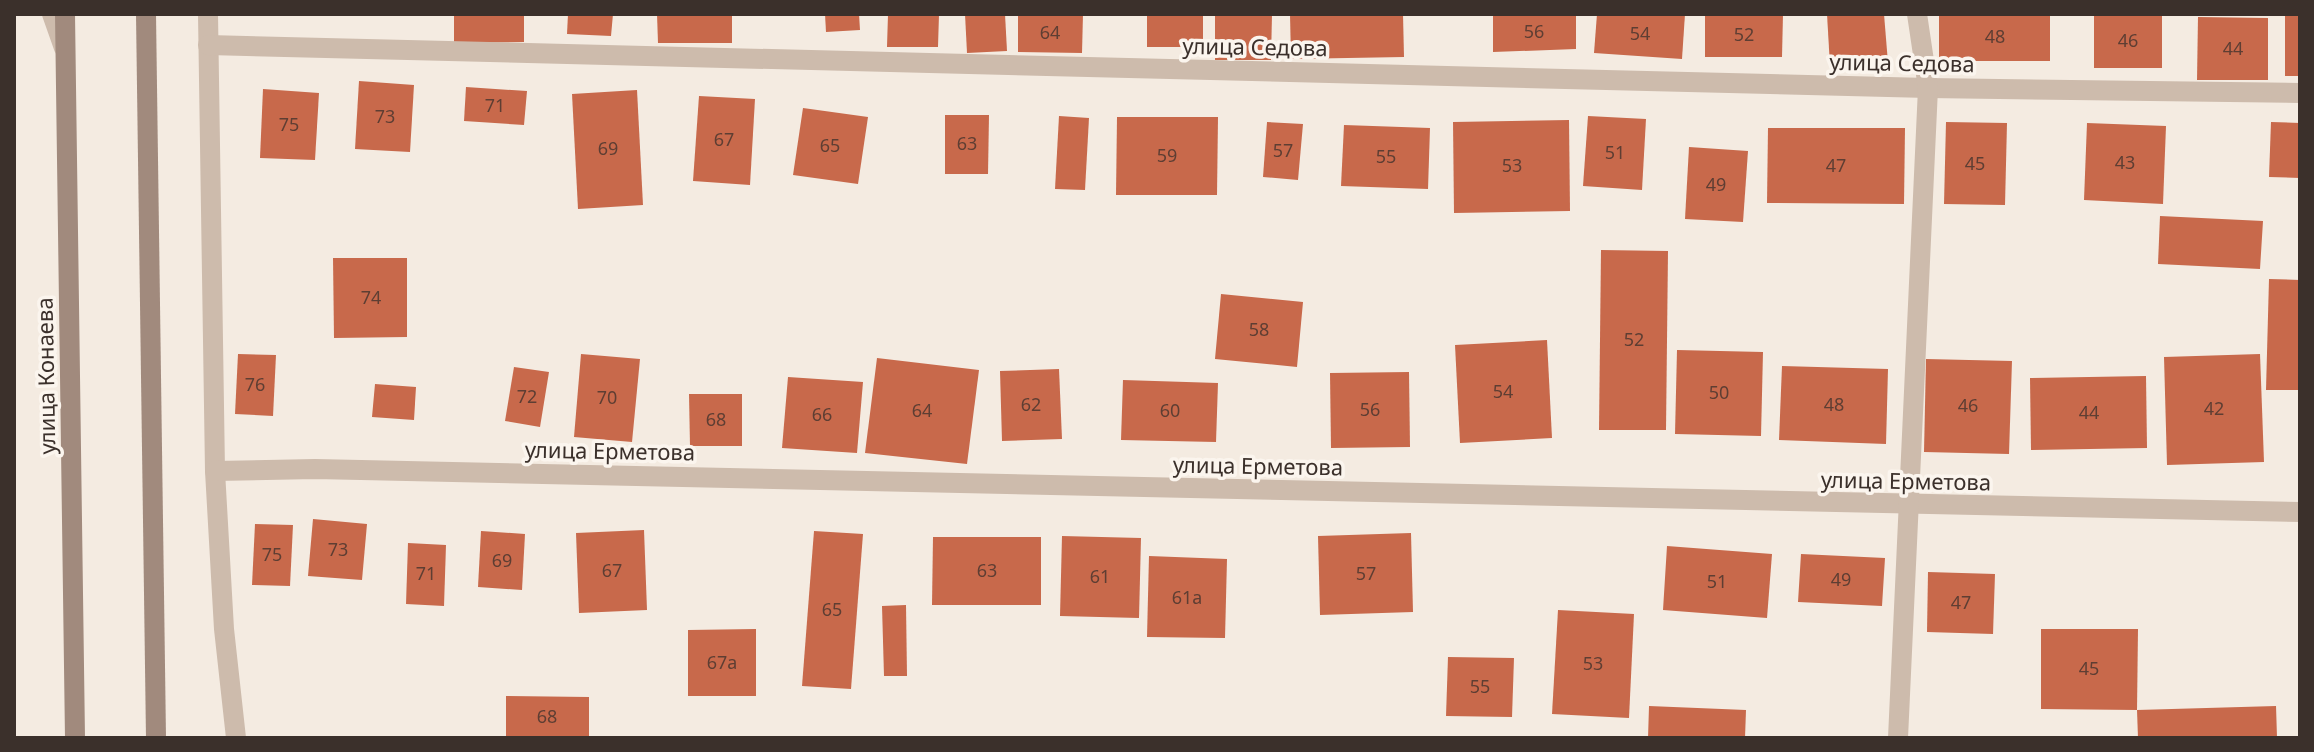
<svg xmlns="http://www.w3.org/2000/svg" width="2314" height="752" font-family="'Noto Sans',sans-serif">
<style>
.building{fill:#c8694b}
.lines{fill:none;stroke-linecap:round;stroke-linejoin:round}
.minor{stroke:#cdbbac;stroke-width:20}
.tertiary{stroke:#cdbbac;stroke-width:20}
.secondary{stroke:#a18a7d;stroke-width:20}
.labels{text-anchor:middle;stroke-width:7;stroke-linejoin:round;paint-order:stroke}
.number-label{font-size:18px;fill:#5e3e33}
.street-label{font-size:22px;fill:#3b302b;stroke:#fbf5ee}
</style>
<rect width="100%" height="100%" fill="#f4ebe1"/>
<g class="building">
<path d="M454 14H524V42L454 43Z"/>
<path d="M568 14H613L611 36 567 34Z"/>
<path d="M657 14H732V43H658Z"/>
<path d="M825 14H859L860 30 826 32Z"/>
<path d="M888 14H939L938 47H887Z"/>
<path d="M965 14H1005L1007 51 967 53Z"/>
<path d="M1018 14H1083L1082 53 1018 52Z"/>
<rect x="1147" y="14" width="56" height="33"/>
<path d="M1215 14H1272L1271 60H1215Z"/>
<path d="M1290 14H1403L1404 57 1291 59Z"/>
<path d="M1493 14H1576V49L1493 52Z"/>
<path d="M1597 14H1685L1682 59 1594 53Z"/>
<path d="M1705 14H1783L1782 57H1705Z"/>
<path d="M1827 14H1884L1888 63 1830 66Z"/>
<rect x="1939" y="14" width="111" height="47"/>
<rect x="2094" y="14" width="68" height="54"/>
<rect x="2285" y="14" width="15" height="62"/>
<path d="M2198 17 2268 18V80H2197Z"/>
<path d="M359 81 414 85 410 152 355 149Z"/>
<path d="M466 87 527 91 524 125 464 121Z"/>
<path d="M263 89 319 93 315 160 260 158Z"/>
<path d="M637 90 643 205 578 209 572 94Z"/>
<path d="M699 96 755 99 750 185 693 181Z"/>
<path d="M803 108 868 117 858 184 793 175Z"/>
<path d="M945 115H989L988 174H945Z"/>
<path d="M1059 116 1089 118 1085 190 1055 189Z"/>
<path d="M1588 116 1646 119 1642 190 1583 186Z"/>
<path d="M1117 117H1218L1217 195H1116Z"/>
<path d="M1569 120 1570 211 1454 213 1453 122Z"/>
<path d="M1267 122 1303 124 1298 180 1263 177Z"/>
<path d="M1946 122 2007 123 2005 205 1944 204Z"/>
<path d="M2271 122 2300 123V178L2269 177Z"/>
<path d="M2087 123 2166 126 2163 204 2084 200Z"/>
<path d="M1344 125 1430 128 1428 189 1341 186Z"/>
<path d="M1768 128H1905L1904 204 1767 203Z"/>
<path d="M1689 147 1748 151 1743 222 1685 219Z"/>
<path d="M2160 216 2263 221 2260 269 2158 264Z"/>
<path d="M1601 250 1668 251 1666 430H1599Z"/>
<path d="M333 258H407V337L334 338Z"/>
<path d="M2269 279 2300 280V390H2266Z"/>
<path d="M1221 294 1303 302 1297 367 1215 359Z"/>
<path d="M1547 340 1552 438 1460 443 1455 345Z"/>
<path d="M1677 350 1763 352 1761 436 1675 434Z"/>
<path d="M238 354 276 355 273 416 235 414Z"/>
<path d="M581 354 640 359 632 442 574 437Z"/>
<path d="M2260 354 2264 462 2167 465 2164 357Z"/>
<path d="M877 358 979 370 967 464 865 453Z"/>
<path d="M1926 359 2012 361 2009 454 1924 452Z"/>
<path d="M1782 366 1888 369 1886 444 1779 440Z"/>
<path d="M514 367 549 372 540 427 505 421Z"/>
<path d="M1059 369 1062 439 1002 441 1000 371Z"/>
<path d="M1409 372 1410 447 1331 448 1330 373Z"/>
<path d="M2146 376 2147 448 2031 450 2030 378Z"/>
<path d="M788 377 863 382 857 453 782 448Z"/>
<path d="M1123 380 1218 383 1216 442 1121 440Z"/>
<path d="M375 384 416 387 414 420 372 417Z"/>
<path d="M689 394H742V446H690Z"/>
<path d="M313 519 367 524 362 580 308 576Z"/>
<path d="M255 524 293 525 290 586 252 585Z"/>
<path d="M644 530 647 610 579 613 576 533Z"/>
<path d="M481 531 525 534 522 590 478 587Z"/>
<path d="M814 531 863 534 851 689 802 686Z"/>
<path d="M1411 533 1413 612 1320 615 1318 536Z"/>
<path d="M1062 536 1141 538 1139 618 1060 616Z"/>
<path d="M933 537H1041V605H932Z"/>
<path d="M408 543 446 545 444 606 406 604Z"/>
<path d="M1667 546 1772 554 1767 618 1663 610Z"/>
<path d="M1801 554 1885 558 1882 606 1798 602Z"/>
<path d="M1149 556 1227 559 1225 638 1147 637Z"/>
<path d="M1928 572 1995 574 1993 634 1927 632Z"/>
<path d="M906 605 907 676H884L882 606Z"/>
<path d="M1558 610 1634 614 1629 718 1552 714Z"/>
<path d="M756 629V696H688V630Z"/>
<path d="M2041 629H2138L2137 710 2041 709Z"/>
<path d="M1448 657 1514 658 1512 717 1446 716Z"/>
<path d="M506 696 589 697V738H506Z"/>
<path d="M1649 706 1746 710 1745 738H1648Z"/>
<path d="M2276 706 2277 738H2138L2137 710Z"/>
</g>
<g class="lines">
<g class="minor">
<path d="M208 14 215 471 224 629 236 738"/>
<path d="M208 45 1928 88 2300 93"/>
<path d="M215 471 315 469 2300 512"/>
<path d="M1898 738 1928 88 1917 14"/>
</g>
<path class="tertiary" d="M52 14 64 48"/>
<g class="secondary">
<path d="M65 14 75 738"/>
<path d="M146 14 156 738"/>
</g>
</g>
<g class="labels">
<g class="number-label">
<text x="1534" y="38">56</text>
<text x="1050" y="39">64</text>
<text x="1640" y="40">54</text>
<text x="1744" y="41">52</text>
<text x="1995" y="43">48</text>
<text x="2128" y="47">46</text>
<text x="2233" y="55">44</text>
<text x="495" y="112">71</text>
<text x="385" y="123">73</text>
<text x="289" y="131">75</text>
<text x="724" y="146">67</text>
<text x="967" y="150">63</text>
<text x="830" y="152">65</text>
<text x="608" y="155">69</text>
<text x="1283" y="157">57</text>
<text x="1615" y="159">51</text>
<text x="1167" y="162">59</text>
<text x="1386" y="163">55</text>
<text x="2125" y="169">43</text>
<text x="1975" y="170">45</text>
<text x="1512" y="172">53</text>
<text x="1836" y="172">47</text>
<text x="1716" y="191">49</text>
<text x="371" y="304">74</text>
<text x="1259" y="336">58</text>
<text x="1634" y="346">52</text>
<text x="255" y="391">76</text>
<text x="1503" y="398">54</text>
<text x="1719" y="399">50</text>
<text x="527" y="403">72</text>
<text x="607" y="404">70</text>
<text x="1031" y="411">62</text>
<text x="1834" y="411">48</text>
<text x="1968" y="412">46</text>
<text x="2214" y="415">42</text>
<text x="1370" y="416">56</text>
<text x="922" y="417">64</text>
<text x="1170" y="417">60</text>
<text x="2089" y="419">44</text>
<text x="822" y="421">66</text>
<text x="716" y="426">68</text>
<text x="338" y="556">73</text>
<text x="272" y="561">75</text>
<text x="502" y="567">69</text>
<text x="612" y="577">67</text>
<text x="987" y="577">63</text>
<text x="426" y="580">71</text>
<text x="1366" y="580">57</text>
<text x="1100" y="583">61</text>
<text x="1841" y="586">49</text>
<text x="1717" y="588">51</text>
<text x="1187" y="604">61а</text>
<text x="1961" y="609">47</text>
<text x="832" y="616">65</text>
<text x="722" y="669">67а</text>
<text x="1593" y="670">53</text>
<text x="2089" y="675">45</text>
<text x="1480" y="693">55</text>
<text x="547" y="723">68</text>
</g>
<g class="street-label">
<text transform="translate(1255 47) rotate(1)" y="8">улица Седова</text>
<text transform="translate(1902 63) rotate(1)" y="8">улица Седова</text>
<text transform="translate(46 376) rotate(-91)" y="8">улица Конаева</text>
<text transform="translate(610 451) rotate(1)" y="8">улица Ерметова</text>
<text transform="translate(1258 466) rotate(1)" y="8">улица Ерметова</text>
<text transform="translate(1906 481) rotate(1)" y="8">улица Ерметова</text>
</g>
</g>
<rect width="2314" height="752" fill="none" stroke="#3b302b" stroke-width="32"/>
</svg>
